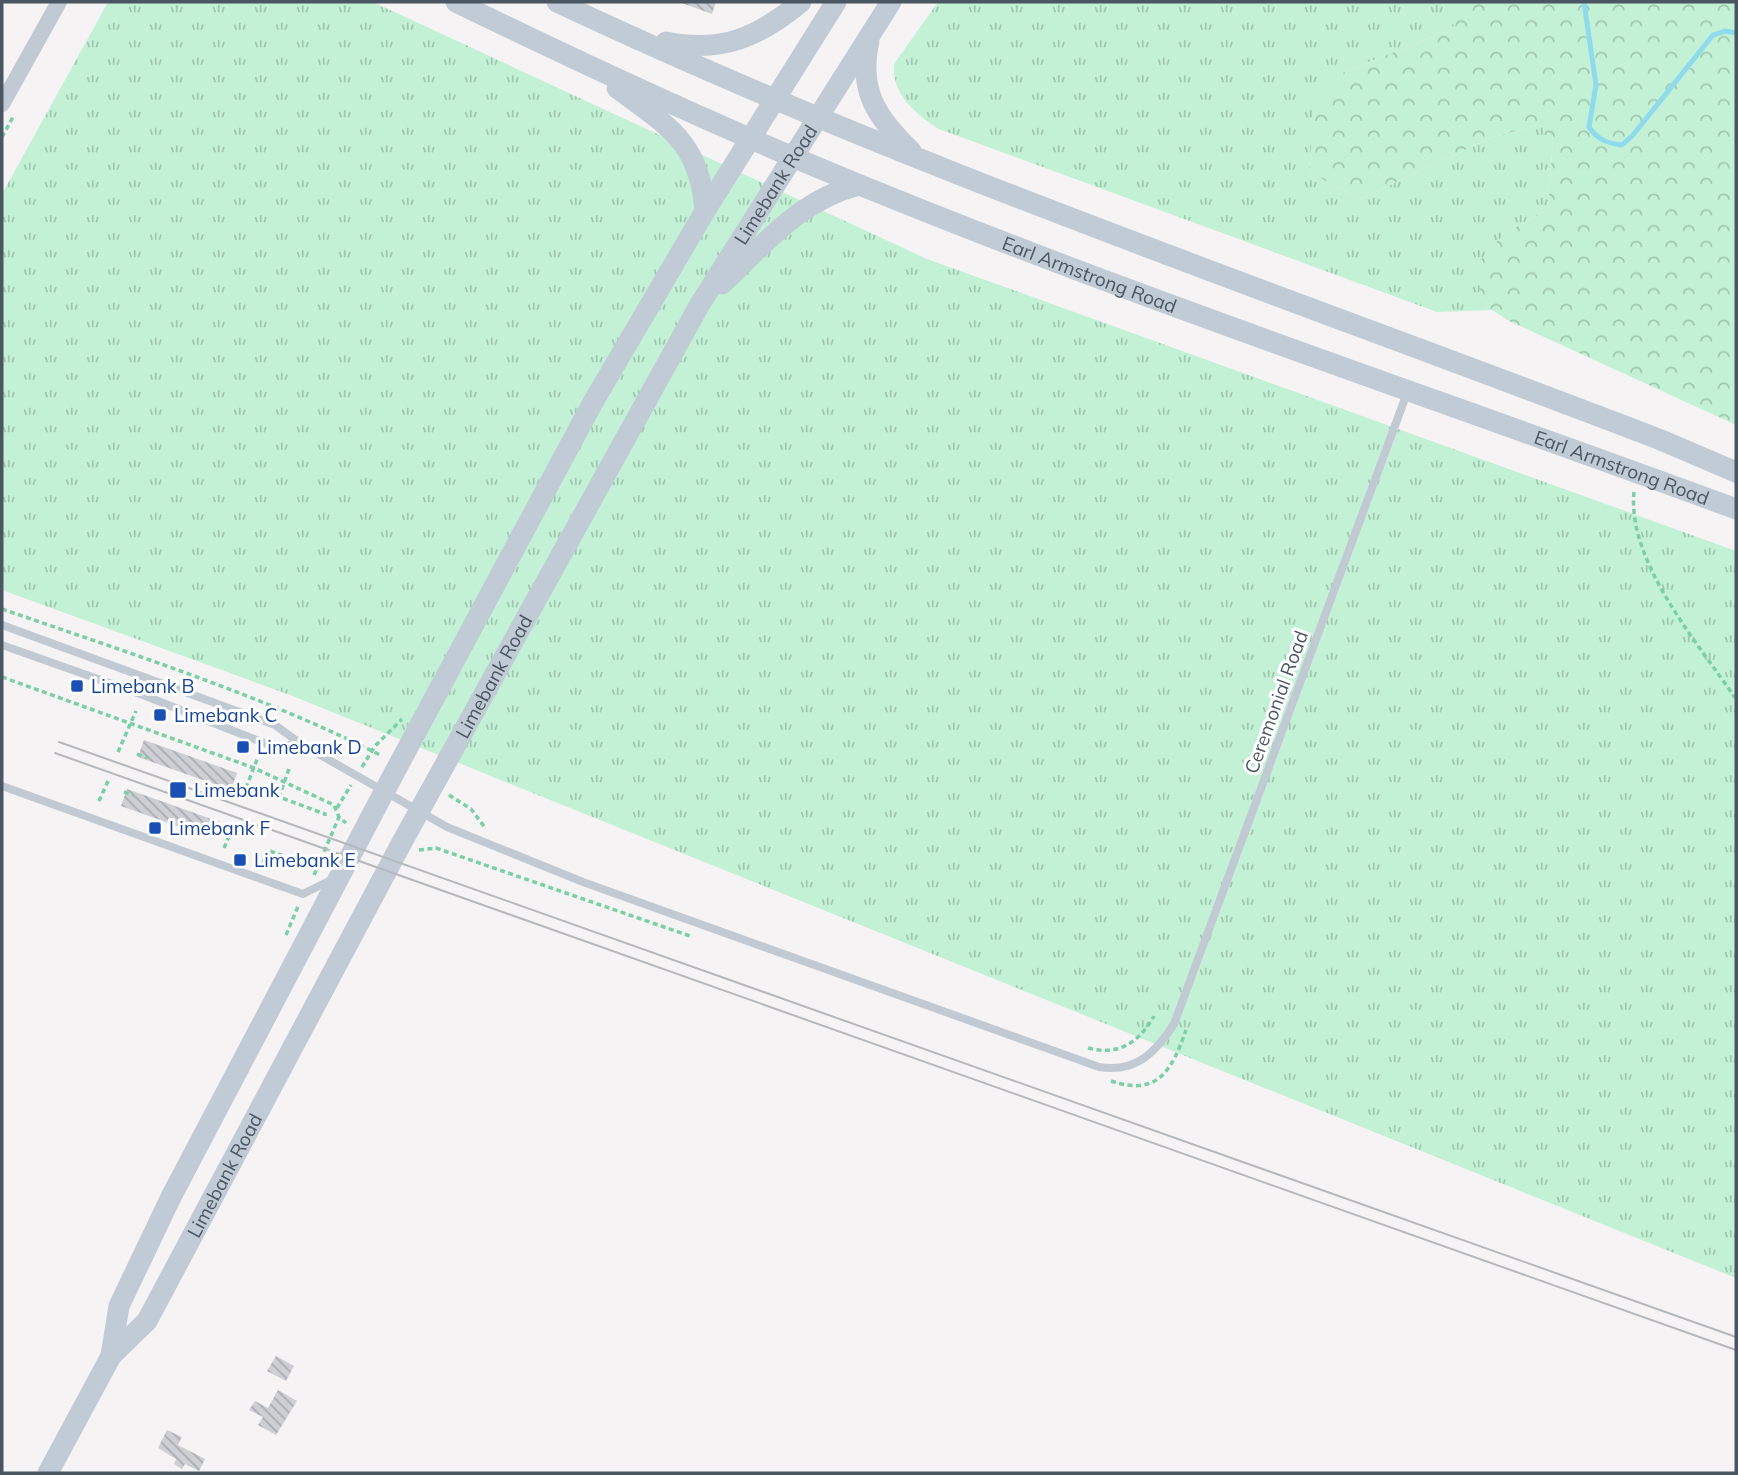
<svg xmlns="http://www.w3.org/2000/svg" width="1738" height="1475" font-family="Mulish,sans-serif">
<style>
.grass{fill:url(#grass-tufts)}
.forest{fill:url(#forest-crowns)}
.lines{fill:none;stroke-linecap:round;stroke-linejoin:round}
.stream{stroke:#90daee;stroke-width:5}
.building{fill:url(#building-back-hatch)}
.path{stroke:#7ad0a6;stroke-width:3.5;stroke-dasharray:5 3.5;stroke-linecap:butt}
.lane{stroke:#c1cad2;stroke-width:8}
.street{stroke:#c1cad2;stroke-width:16}
.secondary{stroke:#c1cbd6;stroke-width:21}
.tram{stroke:#b5b8bd;stroke-width:2}
.transit-dot{fill:#1a4fb4;stroke:#fff;stroke-width:2.5}
.labels{text-anchor:middle;stroke-width:6;stroke-linejoin:round;paint-order:stroke}
.street-label{font-size:19px;fill:#4a5661;stroke:#fff}
.transit-label{font-size:19px;fill:#164399;stroke:#fff;text-anchor:start}
</style>
<defs>
<pattern id="grass-tufts" width="24" height="20" patternUnits="userSpaceOnUse" patternTransform="scale(1.75)"><rect width="24" height="20" fill="#c3f1d5"/><path d="M3 7l-1-3M5 7V3M7 7l1-3M15 17l-1-3M17 17v-4M19 17l1-3" fill="none" stroke="#a0c6b0"/></pattern>
<pattern id="forest-crowns" width="20" height="18" patternUnits="userSpaceOnUse" patternTransform="scale(1.75)"><rect width="20" height="18" fill="#c3f1d5"/><path d="M2 6a3 3 0 1 1 6 0M12 15a3 3 0 1 1 6 0" fill="none" stroke="#a0c6b0"/></pattern>
<pattern id="building-back-hatch" width="6" height="6" patternUnits="userSpaceOnUse" patternTransform="scale(1.75)"><rect width="6" height="6" fill="#cdcfd5"/><path d="M-1 5l2 2M0 0l6 6M5-1l2 2" fill="none" stroke="#a8abb0"/></pattern>
</defs>
<rect width="100%" height="100%" fill="#f5f3f3"/>
<g class="grass">
<path d="M108 2H373L927 259 1736 551V1278L290 695 2 590V194Z"/>
<path d="M938 2H1465V13L1450 30 1344 72 1315 103 1309 172 1360 199 1490 138 1540 124 1553 140 1548 208 1503 235 1479 294 1492 310 1437 312 939 129C916 114 891 94 894 64Z"/>
</g>
<path class="forest" d="M1465 2H1736V425L1509 321 1492 310 1479 294 1482 258 1503 235 1548 208 1553 140 1540 124 1490 138 1360 199 1309 172 1314 103 1344 72 1450 30 1464 13Z"/>
<g class="lines">
<path class="stream" d="M1584 2 1596 85 1589 127C1598 140 1607 143 1622 145L1633 135 1713 35 1725 31 1736 33"/>
</g>
<g class="building">
<path d="M679 2H716L712 14Z"/>
<path d="M144 740 237 773 231 790 138 757Z"/>
<path d="M127 789 220 822 213 839 121 806Z"/>
<path d="M276 1356 294 1366 286 1381 267 1371Z"/>
<path d="M278 1390 297 1401 276 1435 258 1425 263 1417 249 1410 255 1401 268 1408Z"/>
<path d="M167 1430 182 1437 178 1445 205 1459 199 1471 185 1464 182 1469 174 1464 176 1459 158 1448Z"/>
</g>
<g class="lines">
<g class="path">
<path d="M2 137 13 117"/>
<path d="M1634 492C1627 562 1698 643 1736 699"/>
<path d="M2 609C126 652 265 696 382 756"/>
<path d="M2 677 254 768 334 805 339 817 346 823"/>
<path d="M118 752 136 711"/>
<path d="M137 754 147 758"/>
<path d="M362 767 375 746 402 719"/>
<path d="M289 769 279 797 325 814V816"/>
<path d="M246 788 258 757"/>
<path d="M124 792 133 795"/>
<path d="M449 795 471 809 486 829"/>
<path d="M99 801 108 781"/>
<path d="M337 808 351 785"/>
<path d="M224 848 230 834"/>
<path d="M419 850 436 848 690 936"/>
<path d="M263 863 267 850 306 864 307 861"/>
<path d="M314 875 339 817"/>
<path d="M286 935 299 904"/>
<path d="M1088 1048C1120 1056 1139 1042 1154 1016"/>
<path d="M1111 1081C1158 1097 1172 1070 1186 1030"/>
</g>
<g class="lane">
<path d="M2 625 275 725 301 744 447 827 583 882 1099 1067C1136 1073 1155 1053 1174 1024L1407 393"/>
<path d="M2 645 143 695 264 743 281 746 301 744"/>
<path d="M2 786 303 894 329 881"/>
</g>
<path class="street" d="M2 104 59 2"/>
<g class="secondary">
<path id="s1" d="M456 2C589 67 723 129 860 185 1148 303 1444 401 1736 509"/>
<path d="M557 2C915 171 1292 298 1661 440L1736 472"/>
<path d="M869 41C858 90 876 117 911 151"/>
<path d="M666 42C722 53 757 38 801 2"/>
<path d="M617 88C668 126 700 142 705 211"/>
<path d="M722 284C764 244 801 199 859 185"/>
<path d="M111 1356 119 1306 171 1197 384 792 592 404 705 211 836 2"/>
<path id="s2" d="M48 1473 111 1356 147 1321 401 844 700 304 891 2"/>
</g>
<g class="tram">
<path d="M59 742 1736 1337"/>
<path d="M55 753 1736 1350"/>
</g>
</g>
<g class="transit-dot">
<rect x="70" y="679" width="14" height="14" rx="3.5"/>
<rect x="153" y="708" width="14" height="14" rx="3.5"/>
<rect x="236" y="740" width="14" height="14" rx="3.5"/>
<rect x="169" y="781" width="18" height="18" rx="3.5"/>
<rect x="148" y="821" width="14" height="14" rx="3.5"/>
<rect x="233" y="853" width="14" height="14" rx="3.5"/>
</g>
<g class="labels">
<g class="street-label">
<text dy="7" stroke="none"><textPath href="#s2" startOffset="1482">Limebank Road</textPath></text>
<text dy="7" stroke="none"><textPath href="#s1" startOffset="690">Earl Armstrong Road</textPath></text>
<text dy="7" stroke="none"><textPath href="#s1" startOffset="1256">Earl Armstrong Road</textPath></text>
<text dy="7" stroke="none"><textPath href="#s2" startOffset="915">Limebank Road</textPath></text>
<text transform="translate(1276 702) rotate(-70)" y="7">Ceremonial Road</text>
<text dy="7" stroke="none"><textPath href="#s2" startOffset="348">Limebank Road</textPath></text>
</g>
<g class="transit-label">
<text x="91" y="693">Limebank B</text>
<text x="174" y="722">Limebank C</text>
<text x="257" y="754">Limebank D</text>
<text x="194" y="797">Limebank</text>
<text x="169" y="835">Limebank F</text>
<text x="254" y="867">Limebank E</text>
</g>
</g>
<rect width="1738" height="1475" fill="none" stroke="#4a5661" stroke-width="7"/>
</svg>
